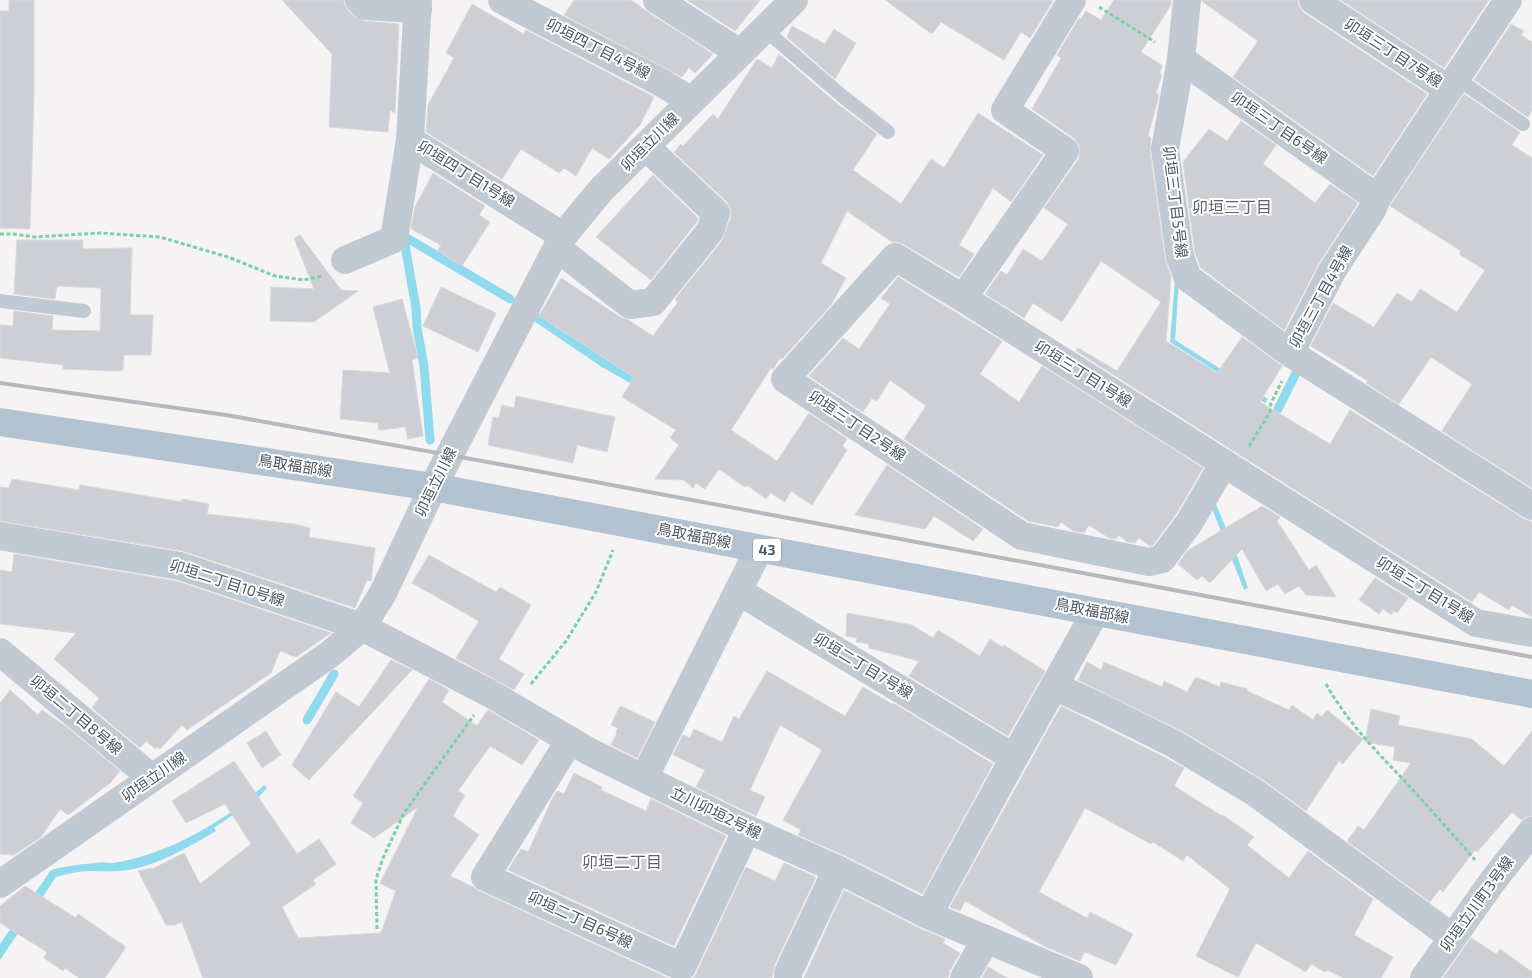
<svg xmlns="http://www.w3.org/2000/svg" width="1532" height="978" font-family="'Exo 2','Noto Sans JP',sans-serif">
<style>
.water{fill:#90daee}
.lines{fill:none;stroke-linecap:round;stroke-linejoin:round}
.stream{stroke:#90daee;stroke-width:9}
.building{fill:#cdcfd5;stroke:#d7d9de}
.path{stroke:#7ad0a6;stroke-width:3;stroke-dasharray:4 2.5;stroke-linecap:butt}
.service{stroke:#c1cad2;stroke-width:14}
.minor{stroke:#c1cad2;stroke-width:28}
.tertiary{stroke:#c1cad2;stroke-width:28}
.primary{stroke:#b3c2d1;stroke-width:28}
.rail{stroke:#b5b8bd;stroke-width:4}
.labels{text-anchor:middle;stroke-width:4;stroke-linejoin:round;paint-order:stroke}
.shield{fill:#fff;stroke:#808990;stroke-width:1}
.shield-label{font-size:14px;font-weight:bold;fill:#4a5661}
.street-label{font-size:15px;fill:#4a5661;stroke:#fff}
.neighbourhood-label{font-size:16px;fill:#5f6368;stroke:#fff}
</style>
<rect width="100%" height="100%" fill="#f5f3f3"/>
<g class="water">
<path d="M1175 280 1179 281 1175 340 1268 399 1265 403 1170 342Z"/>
<path d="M1215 502 1234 547 1248 588 1244 590 1211 506Z"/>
<path d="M264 785 267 788 258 798 214 828 216 831C189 847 160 864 129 870 116 872 103 871 90 871 79 871 67 874 56 877L0 960V944L51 870C66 866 80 864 96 863 101 862 107 863 112 863 162 857 228 820 264 785Z"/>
</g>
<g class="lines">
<g class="stream">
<path d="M407 238 510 299"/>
<path d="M405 240 406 251 416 308 417 328 424 366 430 440"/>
<path d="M536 317 604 363 643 385"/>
<path d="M1278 409 1298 369"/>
<path d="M307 720 334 674"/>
</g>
</g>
<g class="building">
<path d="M9 0H34V96L30 229 0 228V11H9Z"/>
<path d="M282 0H344V4L348 11 355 17 363 21 399 24 395 113 390 110 388 132 329 127 332 54Z"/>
<path d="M574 0H631L649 13 713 54 695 73 689 68 682 77 564 15Z"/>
<path d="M687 0H760L735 31Z"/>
<path d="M885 0H1051L1053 1 1030 38 1021 32 1004 60 941 22 932 34Z"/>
<path d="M1114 0H1171V5L1141 52 1163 66 1159 73 1162 75 1156 93 1159 95 1157 103 1148 136 1151 138 1150 151 1165 259 1171 277 1166 341 1217 373 1242 337 1282 366 1260 402 1330 444 1350 410 1524 519 1532 522V617L1512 605 1509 610 1479 592 1472 602 1076 351 1078 348 1117 371 1161 302 1101 261 1062 322 1033 303 1024 318 985 294 1001 271 1007 275 1023 249 1042 261 1068 224 1044 208 1078 160 1080 153 1079 145 1074 138 1032 109 1061 58 1057 55 1079 18 1081 19 1086 11 1101 20Z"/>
<path d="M1202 0H1298L1299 7 1304 13 1427 94 1373 176 1233 77 1258 41 1203 2Z"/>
<path d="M1341 0H1489L1444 68Z"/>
<path d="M472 4 524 34 526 30 654 97 640 125 609 159 592 148 576 176 564 168 559 173 521 149 502 179 426 132 428 105 454 58 446 53Z"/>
<path d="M1511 24 1524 31 1521 35 1532 42V110L1528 117 1474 80Z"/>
<path d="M792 26 825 44 834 29 856 43 835 79 787 37Z"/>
<path d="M779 54 835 102 877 134 853 170 901 204 931 159 944 168 978 113 1043 155 1011 202 993 188 959 245 974 254 959 277 903 244 897 242H892L847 211 821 263 846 278 831 305 782 359 780 358 773 369 771 368 731 430 777 461 809 413 847 439 842 446 847 450 812 505 791 491 785 502 771 493 766 499 747 485 745 487 719 469 705 489 696 483 693 488 684 480 655 479 679 445 670 438 676 430 622 397 634 377 539 316 561 278 620 317 628 320 653 336 678 302 675 299 722 241 731 217V209L727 202 674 152 681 144 683 146 713 114 718 119 757 59 772 68Z"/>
<path d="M1464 94 1520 132 1512 145 1532 158V488L1442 431 1472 384 1431 357 1399 404 1366 383 1368 381 1311 346 1333 303 1374 327 1397 293 1412 302 1420 289 1457 312 1485 270 1459 254 1461 251 1390 206Z"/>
<path d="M1241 121 1276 145 1263 164 1315 203 1330 184 1358 203 1319 263 1284 330 1201 268 1195 253 1183 162 1209 129 1227 141Z"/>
<path d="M433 173 485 206 479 215 490 222 462 266 438 251 441 245 411 229 415 207Z"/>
<path d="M653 175 698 218 696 223 651 280 596 237Z"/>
<path d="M300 235 341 290 358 291 314 322 270 321 271 287 314 289 294 238Z"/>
<path d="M17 240H83V249L132 248 130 315H153L151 355H124L123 370 116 371 63 369V365L0 358V325L13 326 14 311 53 316 52 330 100 331 101 288 57 286 55 299 14 294Z"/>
<path d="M898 277 1002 341 980 374 1019 402 1042 366 1203 468 1176 514 1153 545 1150 546 1139 538 1135 543 1127 542 1119 535 1116 539 1109 538 1089 525 1084 533 1073 531 1061 522 1058 527 1028 521 904 439 926 406 890 380 877 401 872 398 863 412 809 376 843 338 859 349 890 304 881 298Z"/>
<path d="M441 287 496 313 478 352 423 326Z"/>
<path d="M402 299 418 358 412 360 423 436 408 439 405 427 379 430 378 423 340 419 343 370 390 373 373 307Z"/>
<path d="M516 396 615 417 607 452 577 445 573 463 488 445 493 417 499 418 502 405 514 408Z"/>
<path d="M887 465 983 529 973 541 934 516 925 529 855 515Z"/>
<path d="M12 479 79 490 80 485 182 502V499L209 504 207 514 294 524 310 528 309 537 375 548 371 581 367 580 355 608 183 551 0 521V487L9 488Z"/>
<path d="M1262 506 1280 517 1277 521 1309 570 1316 565 1336 597 1306 595 1299 586 1285 594 1278 584 1266 591 1242 549 1210 583 1202 576 1197 580 1178 564 1187 551Z"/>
<path d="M14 554 176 581 331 633 296 657 280 651 271 673 187 730 182 725 160 749 157 747 155 749 146 741 140 748 92 708 99 698 54 659 76 633 0 624V570L12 572Z"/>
<path d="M429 555 496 592 500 587 531 605 499 659 524 674 514 690 456 658 479 621 412 583Z"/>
<path d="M1375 578 1408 598 1397 613 1394 611 1391 615 1383 609 1379 614 1359 600Z"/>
<path d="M847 613 912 625 933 638 938 630 980 656 990 639 1002 647 1004 645 1045 671 1008 736 909 676 919 661 869 648V644L856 642 857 638 846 636Z"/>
<path d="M391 660 412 670 309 780 292 765 336 692 359 707Z"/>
<path d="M1087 662 1101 670 1104 662 1162 687 1164 681 1187 692 1196 677 1220 687 1221 682 1247 689V691L1289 710 1292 705 1313 720 1317 713 1322 717 1327 710 1363 739 1343 764 1339 761 1306 811 1262 779 1182 731 1078 680Z"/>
<path d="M767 671 845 716 863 687 892 704 893 703 993 764 922 894 844 855 798 835 801 830 783 820 822 750 780 725 750 790 765 797 756 816 696 787 705 770 673 755 683 735 690 738 694 729 722 742 734 716 739 719Z"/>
<path d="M429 679 449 690 442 702 477 726 488 710 539 740 522 765 490 746 458 791 465 795 453 816 479 835 450 876 473 887 479 891 668 978H203L182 922 175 925H166L138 871 154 868 184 853 200 884 251 844 225 804 186 823 172 801 234 761 297 854 319 839 336 864 313 880 316 884 282 907 298 938 381 933 396 891 380 883 418 807 374 838 351 823 363 803 353 796Z"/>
<path d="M10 690 38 715 42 710 68 728 120 771 110 783 68 815 60 809 41 837 14 855 0 854V703Z"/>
<path d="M620 706 655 722 637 758 611 745 617 733 616 732 618 728 611 725Z"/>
<path d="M1061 706 1166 758 1184 768 1174 786 1222 816 1223 815 1254 837 1247 845 1289 878 1308 851 1373 899 1354 935 1393 957 1381 978H1344L1327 970 1325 972 1311 964 1306 972 1256 943 1238 977 1196 956 1230 889 1187 855 1183 861 1153 842 1151 844 1085 808 1039 892 1087 918 1090 912 1133 934 1116 965 1085 952 1080 961 1046 947 965 901 960 911 950 907Z"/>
<path d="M1371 709 1400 716 1398 725 1472 739 1504 766 1532 731V816L1526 817 1521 820 1512 812 1477 852 1475 850 1443 892 1440 889 1430 902 1347 841 1358 826 1364 830 1411 763 1393 760 1395 747 1365 742Z"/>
<path d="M266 731 281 755 262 768 247 743Z"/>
<path d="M574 773 602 787 601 790 646 811 651 799 726 836 674 946 508 870 521 849 528 852 553 797 557 791 564 794Z"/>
<path d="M784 863 816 877 774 966 772 978H693L696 974 746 867 775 881Z"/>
<path d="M25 886 76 918 78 914 126 947 105 978H79L65 968 63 971 44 958 47 952 0 923V906Z"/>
<path d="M844 890 921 929 945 939 943 943 960 953 950 970 948 978H804Z"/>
<path d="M1471 938 1496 954 1500 949 1532 972V978H1443Z"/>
<path d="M988 967 1008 978H982Z"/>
</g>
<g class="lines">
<g class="path">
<path d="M1099 7 1155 42"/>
<path d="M0 234H14L34 237 100 233 160 237 228 257 275 276 304 280 322 276"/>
<path d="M1249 446 1270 412 1271 403 1282 381"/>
<path d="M531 684 566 641 596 592 613 550"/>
<path d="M1326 684C1345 718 1371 746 1398 774 1424 802 1450 831 1475 860"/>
<path d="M377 929 376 879 383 858 404 813 474 715"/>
</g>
<g class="service">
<path d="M764 29 841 95 888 132"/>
<path d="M1456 78 1523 124"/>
<path d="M0 301 84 311"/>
</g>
<g class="minor">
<path d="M359 0 365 6 418 9"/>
<path d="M418 0 410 140 563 236"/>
<path d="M502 0 662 83 691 101"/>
<path d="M657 0 740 53"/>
<path d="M1072 0 1005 110 1065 151 963 298 1476 623 1532 633"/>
<path d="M1187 0 1181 59 1165 149 1180 257 1188 278 1290 353"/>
<path d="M1313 0 1448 89"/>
<path d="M1508 0 1377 198 1372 210 1332 271 1290 353 1532 506"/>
<path d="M1181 59 1377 198"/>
<path d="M557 248 630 305 653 302 710 231 716 213 646 147"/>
<path d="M345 260 394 239 410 140"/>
<path d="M963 298 895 257 785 379 1022 536 1149 562 1162 559 1189 523 1224 463"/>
<path d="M0 536 180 566 362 627 489 693 590 752 747 829 837 869 928 915 1079 978"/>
<path d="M738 591 755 557"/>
<path d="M0 652 152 778"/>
<path d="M1054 686 1104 709 1174 744 1254 792 1452 937"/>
<path d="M570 740 485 877 682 967 747 829"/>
<path d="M1014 758 1091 620"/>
<path d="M644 778 738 591 1014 758 928 915"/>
<path d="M788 978V973L837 869"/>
<path d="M964 978 986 939"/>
<path d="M1424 978 1492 882 1532 831"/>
</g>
<path class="tertiary" d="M0 884 330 654 362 627 383 593 433 487 563 236 601 190 794 0"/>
<path class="primary" d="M0 422 433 487 1532 694"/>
<path class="rail" d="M0 383 226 415 510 466 1532 657"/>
</g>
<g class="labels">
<rect class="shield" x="753" y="538.5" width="28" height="23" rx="4"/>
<g class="shield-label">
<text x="767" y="555">43</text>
</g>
<g class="street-label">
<text transform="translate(598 49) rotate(27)" y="5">卯垣四丁目4号線</text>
<text transform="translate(1393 53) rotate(33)" y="5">卯垣三丁目7号線</text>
<text transform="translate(1279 128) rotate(35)" y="5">卯垣三丁目6号線</text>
<text transform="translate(650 142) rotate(-45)" y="5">卯垣立川線</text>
<text transform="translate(466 174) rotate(32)" y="5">卯垣四丁目1号線</text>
<text transform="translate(1175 202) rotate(83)" y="5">卯垣三丁目5号線</text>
<text transform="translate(1321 297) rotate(-61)" y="5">卯垣三丁目4号線</text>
<text transform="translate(1083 374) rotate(32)" y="5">卯垣三丁目1号線</text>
<text transform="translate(857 426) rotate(34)" y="5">卯垣三丁目2号線</text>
<text transform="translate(295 466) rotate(9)" y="5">鳥取福部線</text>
<text transform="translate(436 482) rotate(-64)" y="5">卯垣立川線</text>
<text transform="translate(694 536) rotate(11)" y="5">鳥取福部線</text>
<text transform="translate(227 583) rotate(18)" y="5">卯垣二丁目10号線</text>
<text transform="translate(1425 590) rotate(32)" y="5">卯垣三丁目1号線</text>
<text transform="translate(1092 611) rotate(11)" y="5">鳥取福部線</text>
<text transform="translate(863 666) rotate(31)" y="5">卯垣二丁目7号線</text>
<text transform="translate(76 715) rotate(40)" y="5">卯垣二丁目8号線</text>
<text transform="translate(154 777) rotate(-35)" y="5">卯垣立川線</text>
<text transform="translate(716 813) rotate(26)" y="5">立川卯垣2号線</text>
<text transform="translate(1477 904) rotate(-54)" y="5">卯垣立川町3号線</text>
<text transform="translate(580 920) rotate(25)" y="5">卯垣二丁目6号線</text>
</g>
<g class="neighbourhood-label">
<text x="1232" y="213">卯垣三丁目</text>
<text x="622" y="868">卯垣二丁目</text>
</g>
</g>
</svg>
